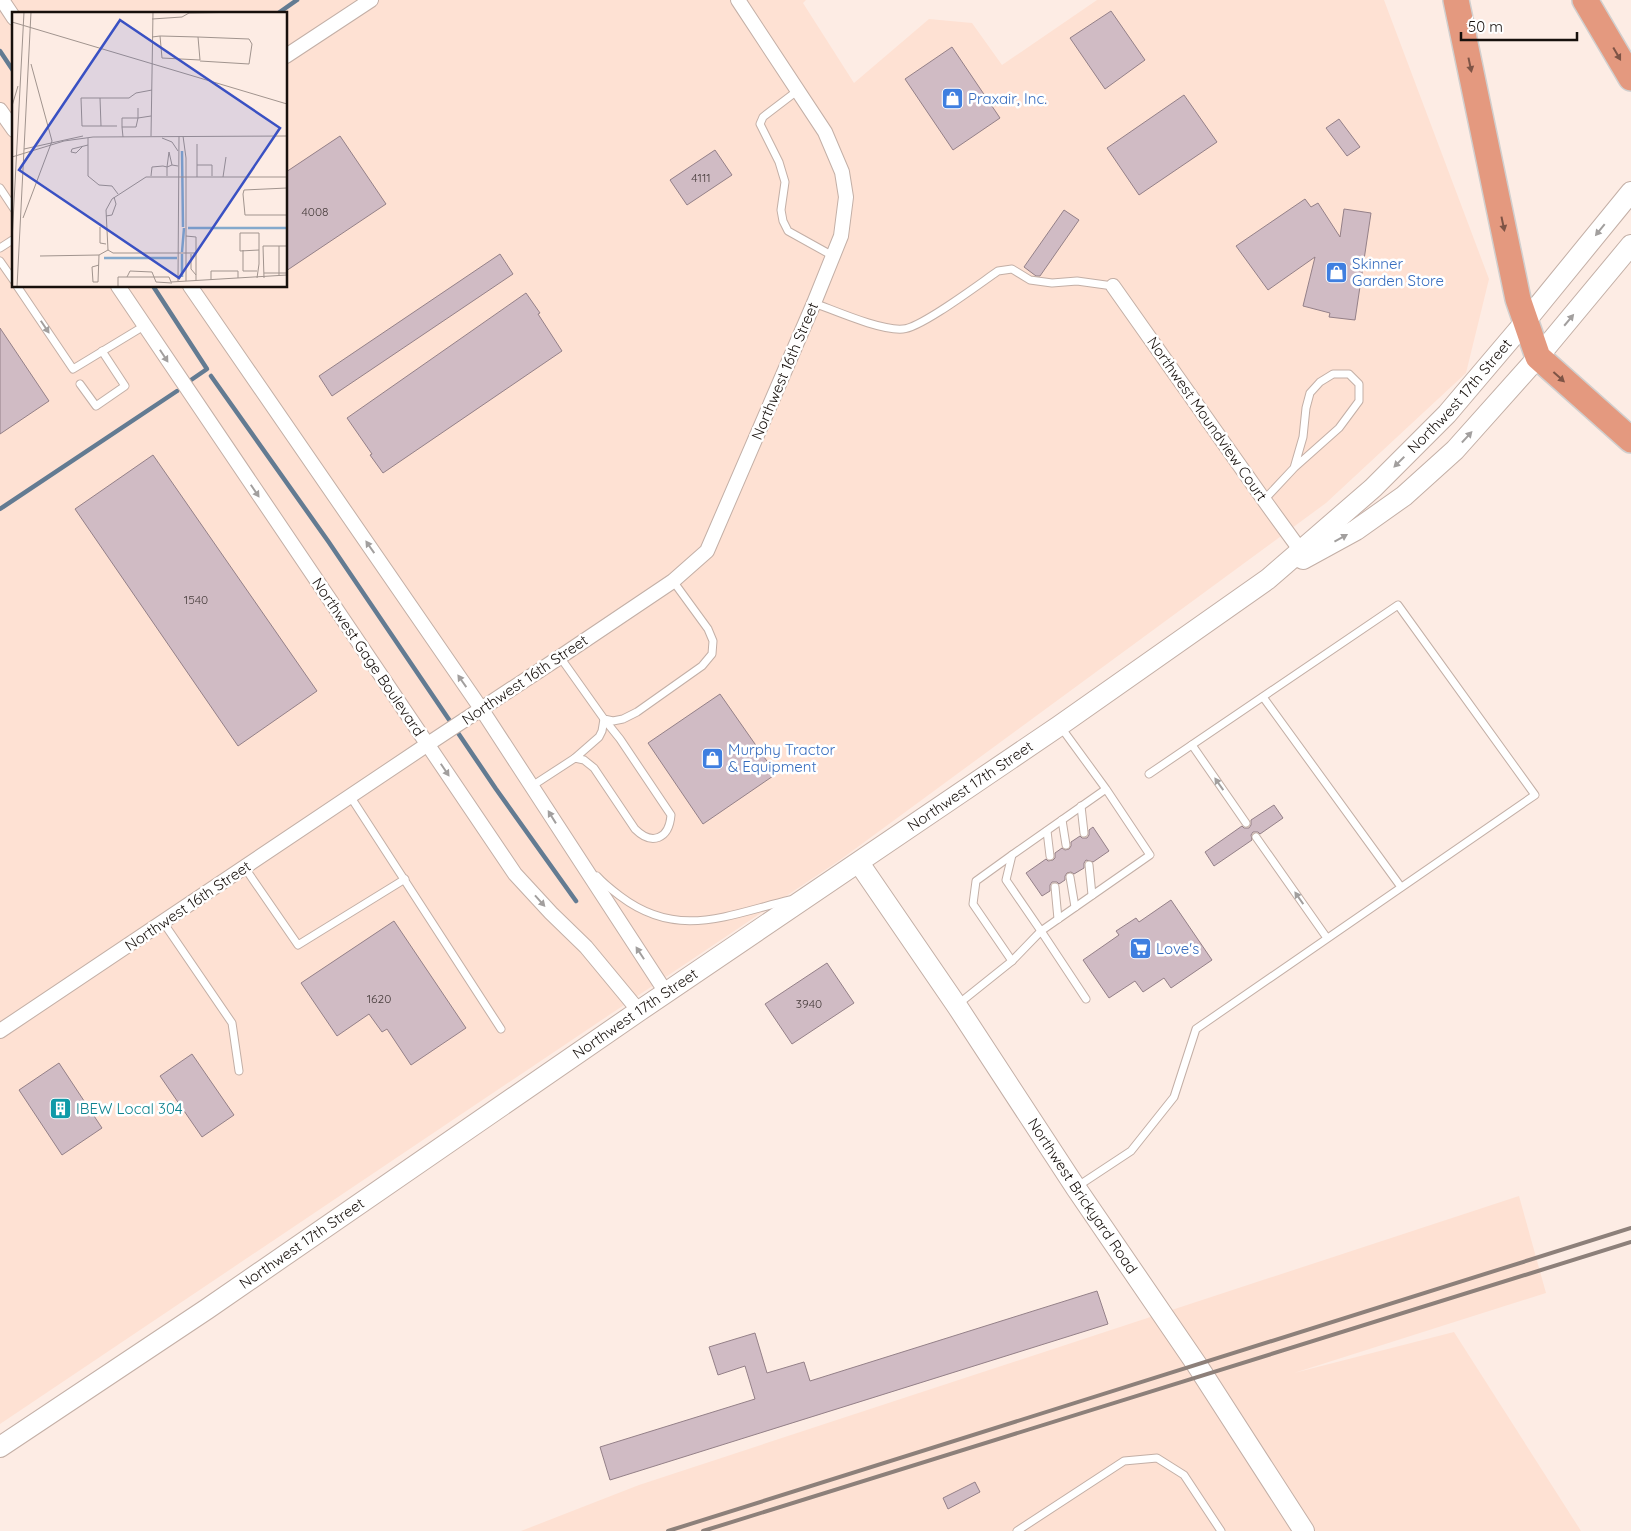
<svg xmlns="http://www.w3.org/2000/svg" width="1631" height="1531" font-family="Quicksand,sans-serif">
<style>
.built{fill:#fee1d3;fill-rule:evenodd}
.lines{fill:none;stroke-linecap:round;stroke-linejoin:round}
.stream{stroke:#637b92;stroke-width:4.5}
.building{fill:#d0bbc4;stroke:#948088}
.lane-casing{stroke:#c3afa6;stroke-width:9}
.street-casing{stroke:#c3afa6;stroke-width:16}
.secondary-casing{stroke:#c3afa6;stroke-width:22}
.highway-casing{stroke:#d1cfce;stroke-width:28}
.lane{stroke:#fff;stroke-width:7}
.street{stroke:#fff;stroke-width:14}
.secondary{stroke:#fff;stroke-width:20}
.highway{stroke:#e4997f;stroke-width:25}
.rail{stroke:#8d807a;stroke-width:4}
.oneway{fill:#7e5446}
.oneway2{fill:#a29f9e}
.labels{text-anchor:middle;stroke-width:5;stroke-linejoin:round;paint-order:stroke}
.number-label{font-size:12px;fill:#453b3a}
.shop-label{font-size:15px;fill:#366cbe;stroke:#fff;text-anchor:start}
.street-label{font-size:15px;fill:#17100c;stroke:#fff}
.culture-label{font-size:15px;fill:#0d838f;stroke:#fff;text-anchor:start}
.inset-river{fill:none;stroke:#84a9cc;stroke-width:2.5}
.inset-road{fill:none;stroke:#a1948e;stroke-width:1}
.view{fill:#3a51c3;fill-opacity:0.15;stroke:#3a51c3;stroke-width:2.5}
.inset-edge{fill:none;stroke:#17100c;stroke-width:2.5}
</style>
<rect width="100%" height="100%" fill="#fdece4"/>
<g class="built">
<path d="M0 0H806L803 3 854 83 929 19 972 23 1002 65 1097 0H1384L1489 279 1466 373 1326 503 840 860 0 1424ZM14 14H286V286H14Z"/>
<path d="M1519 1196 1546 1293 1294 1373 1454 1332 1581 1531H521L639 1485Z"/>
</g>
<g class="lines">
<g class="stream">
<path d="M277 14 297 0"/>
<path d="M0 51 14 72"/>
<path d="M153 286 207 369 191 380"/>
<path d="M211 376 328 541 496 789 576 901"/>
<path d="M0 509 177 391"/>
</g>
</g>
<g class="building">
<path d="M1111 11 1145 60 1105 89 1070 38Z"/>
<path d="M952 47 1000 118 953 150 905 79Z"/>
<path d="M1184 95 1217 142 1139 195 1107 148Z"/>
<path d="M1339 119 1360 147 1347 156 1326 128Z"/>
<path d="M340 136 386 204 286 271V172Z"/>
<path d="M715 150 732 175 687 205 670 180Z"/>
<path d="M1305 199 1311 207 1318 203 1340 237 1344 209 1371 213 1355 320 1329 317 1330 313 1303 306 1315 257 1268 290 1236 246Z"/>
<path d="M1064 210 1079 220 1040 276H1036L1024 267Z"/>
<path d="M500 254 513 274 332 396 319 376Z"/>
<path d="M526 293 540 313 538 314 562 351 383 473 370 455 372 454 347 418Z"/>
<path d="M0 328 49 401 0 434Z"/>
<path d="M153 455 317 691 238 746 75 509Z"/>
<path d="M720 694 776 774 703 824 648 743Z"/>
<path d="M1274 805 1283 818 1260 834 1258 832H1253L1251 835 1252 840 1214 866 1205 852 1242 826 1244 828H1249L1251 825V820Z"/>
<path d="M1093 827 1109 851 1093 862 1086 860 1084 863V868L1074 874 1071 872 1067 873 1065 876V880L1059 884 1057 882H1052L1050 885V891L1042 896 1026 873 1046 859 1048 861 1053 860 1055 858V853L1062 848 1065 850 1069 849 1071 846V842L1080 836 1082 838H1087L1089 835V830Z"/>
<path d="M1171 900 1212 960 1171 988 1164 978 1143 992 1135 981 1109 998 1083 960 1119 935 1116 931 1136 918 1139 922Z"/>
<path d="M394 921 466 1028 411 1065 387 1029 382 1032 369 1014 337 1036 301 983Z"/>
<path d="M827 963 854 1003 792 1044 765 1004Z"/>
<path d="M192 1054 234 1115 202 1137 160 1076Z"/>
<path d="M59 1063 102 1128 62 1155 19 1090Z"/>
<path d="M1097 1291 1108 1324 610 1480 600 1447 755 1399 745 1366 718 1375 709 1347 755 1333 767 1373 804 1362 810 1381Z"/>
<path d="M975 1482 980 1492 948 1509 943 1498Z"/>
</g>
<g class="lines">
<defs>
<g id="lane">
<path d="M797 91 763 117 760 124 779 162 785 182 781 210 783 221 788 231 833 256"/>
<path d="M0 188 14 209"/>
<path d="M0 248 14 239"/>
<path d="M0 261 14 281"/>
<path d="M17 286 73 369 144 326"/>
<path d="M814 303C836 311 881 331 903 329 921 328 979 284 998 271L1012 269 1030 280 1052 283 1077 281 1113 286"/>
<path d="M80 384 96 406 125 386 102 351"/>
<path d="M1264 500 1294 468 1339 428 1359 401V384L1349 374H1333L1320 382 1310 393 1306 408 1303 437 1294 468"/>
<path d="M560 657 604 719 613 721 623 719 637 712 702 666 712 654 713 641 708 629 673 581"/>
<path d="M1263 697 1401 887"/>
<path d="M1060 726 1106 789 1150 855 1041 931 1006 880 1012 855 1106 789"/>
<path d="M1192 745 1246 823"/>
<path d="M575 758 599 737 602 731 604 719"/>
<path d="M532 786 575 758 584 760 594 768 635 829C652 846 669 839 671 815L620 739 604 719"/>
<path d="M350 796 501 1029"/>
<path d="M1081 806 1084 833"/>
<path d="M1062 820 1066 845"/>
<path d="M1047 831 1050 856"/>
<path d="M1256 837 1327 938"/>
<path d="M1089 865 1092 895"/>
<path d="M245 868 298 945 405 879"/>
<path d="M597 876C604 884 612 890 620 896 678 940 727 915 790 900"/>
<path d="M1070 877 1075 907"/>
<path d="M1055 887 1058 919"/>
<path d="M163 922 232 1023 239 1071"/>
<path d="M1012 961 973 904 976 881 1012 855"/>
<path d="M957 1005 1012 961 1041 931 1086 999"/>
<path d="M1078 1186 1131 1151 1174 1097 1196 1029 1535 795 1398 605 1149 774"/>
<path d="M1017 1531 1124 1461 1157 1458 1184 1475 1221 1531"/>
</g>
<g id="street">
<path d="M2 0 14 18"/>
<path d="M286 56 371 0"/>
<path d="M0 110 14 130"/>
<path d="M118 286 515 874 551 913 586 947 639 1011"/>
<path d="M190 286 482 710 667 994"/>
<path d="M1113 286 1264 500 1301 551"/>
<path d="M0 1031 428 744 560 657 673 581 707 551 814 303 841 236 846 197 842 172 825 132 738 0"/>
</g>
<g id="secondary">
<path d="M1303 559 1356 530 1404 496 1455 450 1538 357 1631 245"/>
<path id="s1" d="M859 863 957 1006 1076 1188 1197 1365 1304 1531"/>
<path id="s2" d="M0 1447 207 1309 639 1011 1059 726 1268 579 1373 488 1447 414 1525 322 1631 192"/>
</g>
<g id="highway">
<path d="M1456 0 1518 299 1538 357 1631 440"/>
<path d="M1585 0 1631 78"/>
</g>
</defs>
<use href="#lane" class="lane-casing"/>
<use href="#street" class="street-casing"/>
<use href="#secondary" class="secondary-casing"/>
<use href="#highway" class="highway-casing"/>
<use href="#lane" class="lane"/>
<use href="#street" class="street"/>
<use href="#secondary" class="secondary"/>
<use href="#highway" class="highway"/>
<g class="rail">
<path d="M668 1531 1631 1228"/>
<path d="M703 1531 1631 1242"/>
</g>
</g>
<defs><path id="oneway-solid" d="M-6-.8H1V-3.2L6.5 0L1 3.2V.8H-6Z" transform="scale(1.25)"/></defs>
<g class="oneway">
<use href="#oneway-solid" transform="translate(1617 54) rotate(60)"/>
<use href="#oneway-solid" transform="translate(1470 65) rotate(78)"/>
<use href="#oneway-solid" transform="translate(1503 224) rotate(78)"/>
<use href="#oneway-solid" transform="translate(1559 377) rotate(42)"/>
</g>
<g class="oneway2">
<use href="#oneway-solid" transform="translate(1600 230) rotate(129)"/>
<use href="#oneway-solid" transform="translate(1569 320) rotate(-50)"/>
<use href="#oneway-solid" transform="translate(45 327) rotate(56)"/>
<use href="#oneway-solid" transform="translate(164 356) rotate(57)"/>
<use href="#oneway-solid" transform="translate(1467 437) rotate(-47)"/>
<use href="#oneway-solid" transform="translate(1399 462) rotate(135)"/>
<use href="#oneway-solid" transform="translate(255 491) rotate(56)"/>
<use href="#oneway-solid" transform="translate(1341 538) rotate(-29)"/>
<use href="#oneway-solid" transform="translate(370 547) rotate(-125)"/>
<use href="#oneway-solid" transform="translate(462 681) rotate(-125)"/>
<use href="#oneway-solid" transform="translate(445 770) rotate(56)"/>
<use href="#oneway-solid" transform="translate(1219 784) rotate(-125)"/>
<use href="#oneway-solid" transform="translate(552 817) rotate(-122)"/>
<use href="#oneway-solid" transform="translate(1299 898) rotate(-125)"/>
<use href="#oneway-solid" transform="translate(540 901) rotate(48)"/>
<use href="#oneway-solid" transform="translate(640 953) rotate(-123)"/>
</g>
<defs>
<symbol id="shop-square" viewBox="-11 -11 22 22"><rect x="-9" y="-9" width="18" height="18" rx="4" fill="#3f7fe0" stroke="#fff"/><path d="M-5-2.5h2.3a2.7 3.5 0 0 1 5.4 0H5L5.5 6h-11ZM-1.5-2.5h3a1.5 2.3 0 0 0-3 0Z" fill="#fff"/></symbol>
<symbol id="supermarket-square" viewBox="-11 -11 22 22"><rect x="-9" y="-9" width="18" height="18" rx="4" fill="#3f7fe0" stroke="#fff"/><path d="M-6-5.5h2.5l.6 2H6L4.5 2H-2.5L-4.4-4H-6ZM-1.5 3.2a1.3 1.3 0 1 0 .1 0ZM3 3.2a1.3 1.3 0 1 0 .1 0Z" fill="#fff"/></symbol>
<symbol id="building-square" viewBox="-11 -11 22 22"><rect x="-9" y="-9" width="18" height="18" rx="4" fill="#0f9aa8" stroke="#fff"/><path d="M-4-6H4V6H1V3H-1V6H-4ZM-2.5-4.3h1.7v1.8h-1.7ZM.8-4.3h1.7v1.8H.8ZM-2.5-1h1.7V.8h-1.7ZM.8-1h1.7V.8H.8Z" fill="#fff"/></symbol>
</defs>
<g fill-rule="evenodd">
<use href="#shop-square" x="940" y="86" width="25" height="25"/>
<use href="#shop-square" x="1324" y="260" width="25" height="25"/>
<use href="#shop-square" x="700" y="746" width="25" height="25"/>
<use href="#supermarket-square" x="1128" y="936" width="25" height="25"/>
<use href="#building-square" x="48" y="1096" width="25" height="25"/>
</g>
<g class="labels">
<g class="number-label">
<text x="701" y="182">4111</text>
<text x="315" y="216">4008</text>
<text x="196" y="604">1540</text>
<text x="379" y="1003">1620</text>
<text x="809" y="1008">3940</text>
</g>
<g class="shop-label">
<text x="968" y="104">Praxair, Inc.</text>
<text x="1352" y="269">Skinner<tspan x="1352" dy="17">Garden Store</tspan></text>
<text x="728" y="755">Murphy Tractor<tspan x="728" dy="17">&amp; Equipment</tspan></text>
<text x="1156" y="954">Love's</text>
</g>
<g class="street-label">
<text transform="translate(785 371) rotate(-67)" y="5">Northwest 16th Street</text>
<text dy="5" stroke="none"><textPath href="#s2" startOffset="1802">Northwest 17th Street</textPath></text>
<text transform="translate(1207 419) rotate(55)" y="5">Northwest Moundview Court</text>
<text transform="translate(368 657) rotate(56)" y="5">Northwest Gage Boulevard</text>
<text transform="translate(525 680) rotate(-34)" y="5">Northwest 16th Street</text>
<text dy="5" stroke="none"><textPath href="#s2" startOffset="1174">Northwest 17th Street</textPath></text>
<text transform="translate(188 906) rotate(-34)" y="5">Northwest 16th Street</text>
<text dy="5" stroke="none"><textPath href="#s2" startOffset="769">Northwest 17th Street</textPath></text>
<text dy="5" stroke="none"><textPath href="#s1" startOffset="401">Northwest Brickyard Road</textPath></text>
<text dy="5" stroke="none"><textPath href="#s2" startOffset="364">Northwest 17th Street</textPath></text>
</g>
<g class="culture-label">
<text x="76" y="1114">IBEW Local 304</text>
</g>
</g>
<g transform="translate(12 12)">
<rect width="275" height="275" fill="#fdece4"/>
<path class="inset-river" d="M170 139 171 215M176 216H275M170 240 172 216M92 246H165M170 265V242"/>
<path class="inset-road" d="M140 7 170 5 177 1 237 0M0 10 275 92M140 25 148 24H149L186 25 188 48 150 46 148 24M186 25 237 27 240 32 237 52 188 49M88 86 89 114M0 94 6 74M126 96V106L139 104M105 114H70L69 86H117L124 81 140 78M110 115H124L126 106H110V115L111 125M139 124 141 0M171 124 174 146V269M76 126V164L87 173 100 174 106 182M150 126 160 130 166 139M71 134 64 141 59 140 60 137 76 133M12 137 71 124M0 145 52 129 81 125 275 124M160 153 155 155 157 140 160 153 166 154M185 153H200V164M139 164 140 155 151 154 155 155V164M185 165V132M211 165 214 145M275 176 232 178 231 182 233 203H275M94 204 100 203 104 192 102 185M11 206 40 129 19 52M88 215V231L94 232M174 224 184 225V241M0 229 12 0M267 234V264M231 238V259H245M179 242V257L184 263M28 244 87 243 96 238M87 253 80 255 81 270H86L87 243M252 261H275M115 265 118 259 140 260 142 265H157L159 270 275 263M245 266 247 252V221H228V239L247 238M252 266 251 234H275M184 268V241H101L96 238 94 198 100 187 134 165H275M199 268V259H226V266M166 269 167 124M5 275 19 0M106 275V265H142L144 270 160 271"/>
<path class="view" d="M108 8 268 116 167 266 7 158Z"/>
<rect width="275" height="275" class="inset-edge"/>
</g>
<path d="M1461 32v8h116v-8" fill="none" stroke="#17100c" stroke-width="2.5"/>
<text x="1468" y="32" font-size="15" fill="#17100c" stroke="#ffffff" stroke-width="4" paint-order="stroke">50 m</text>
</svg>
